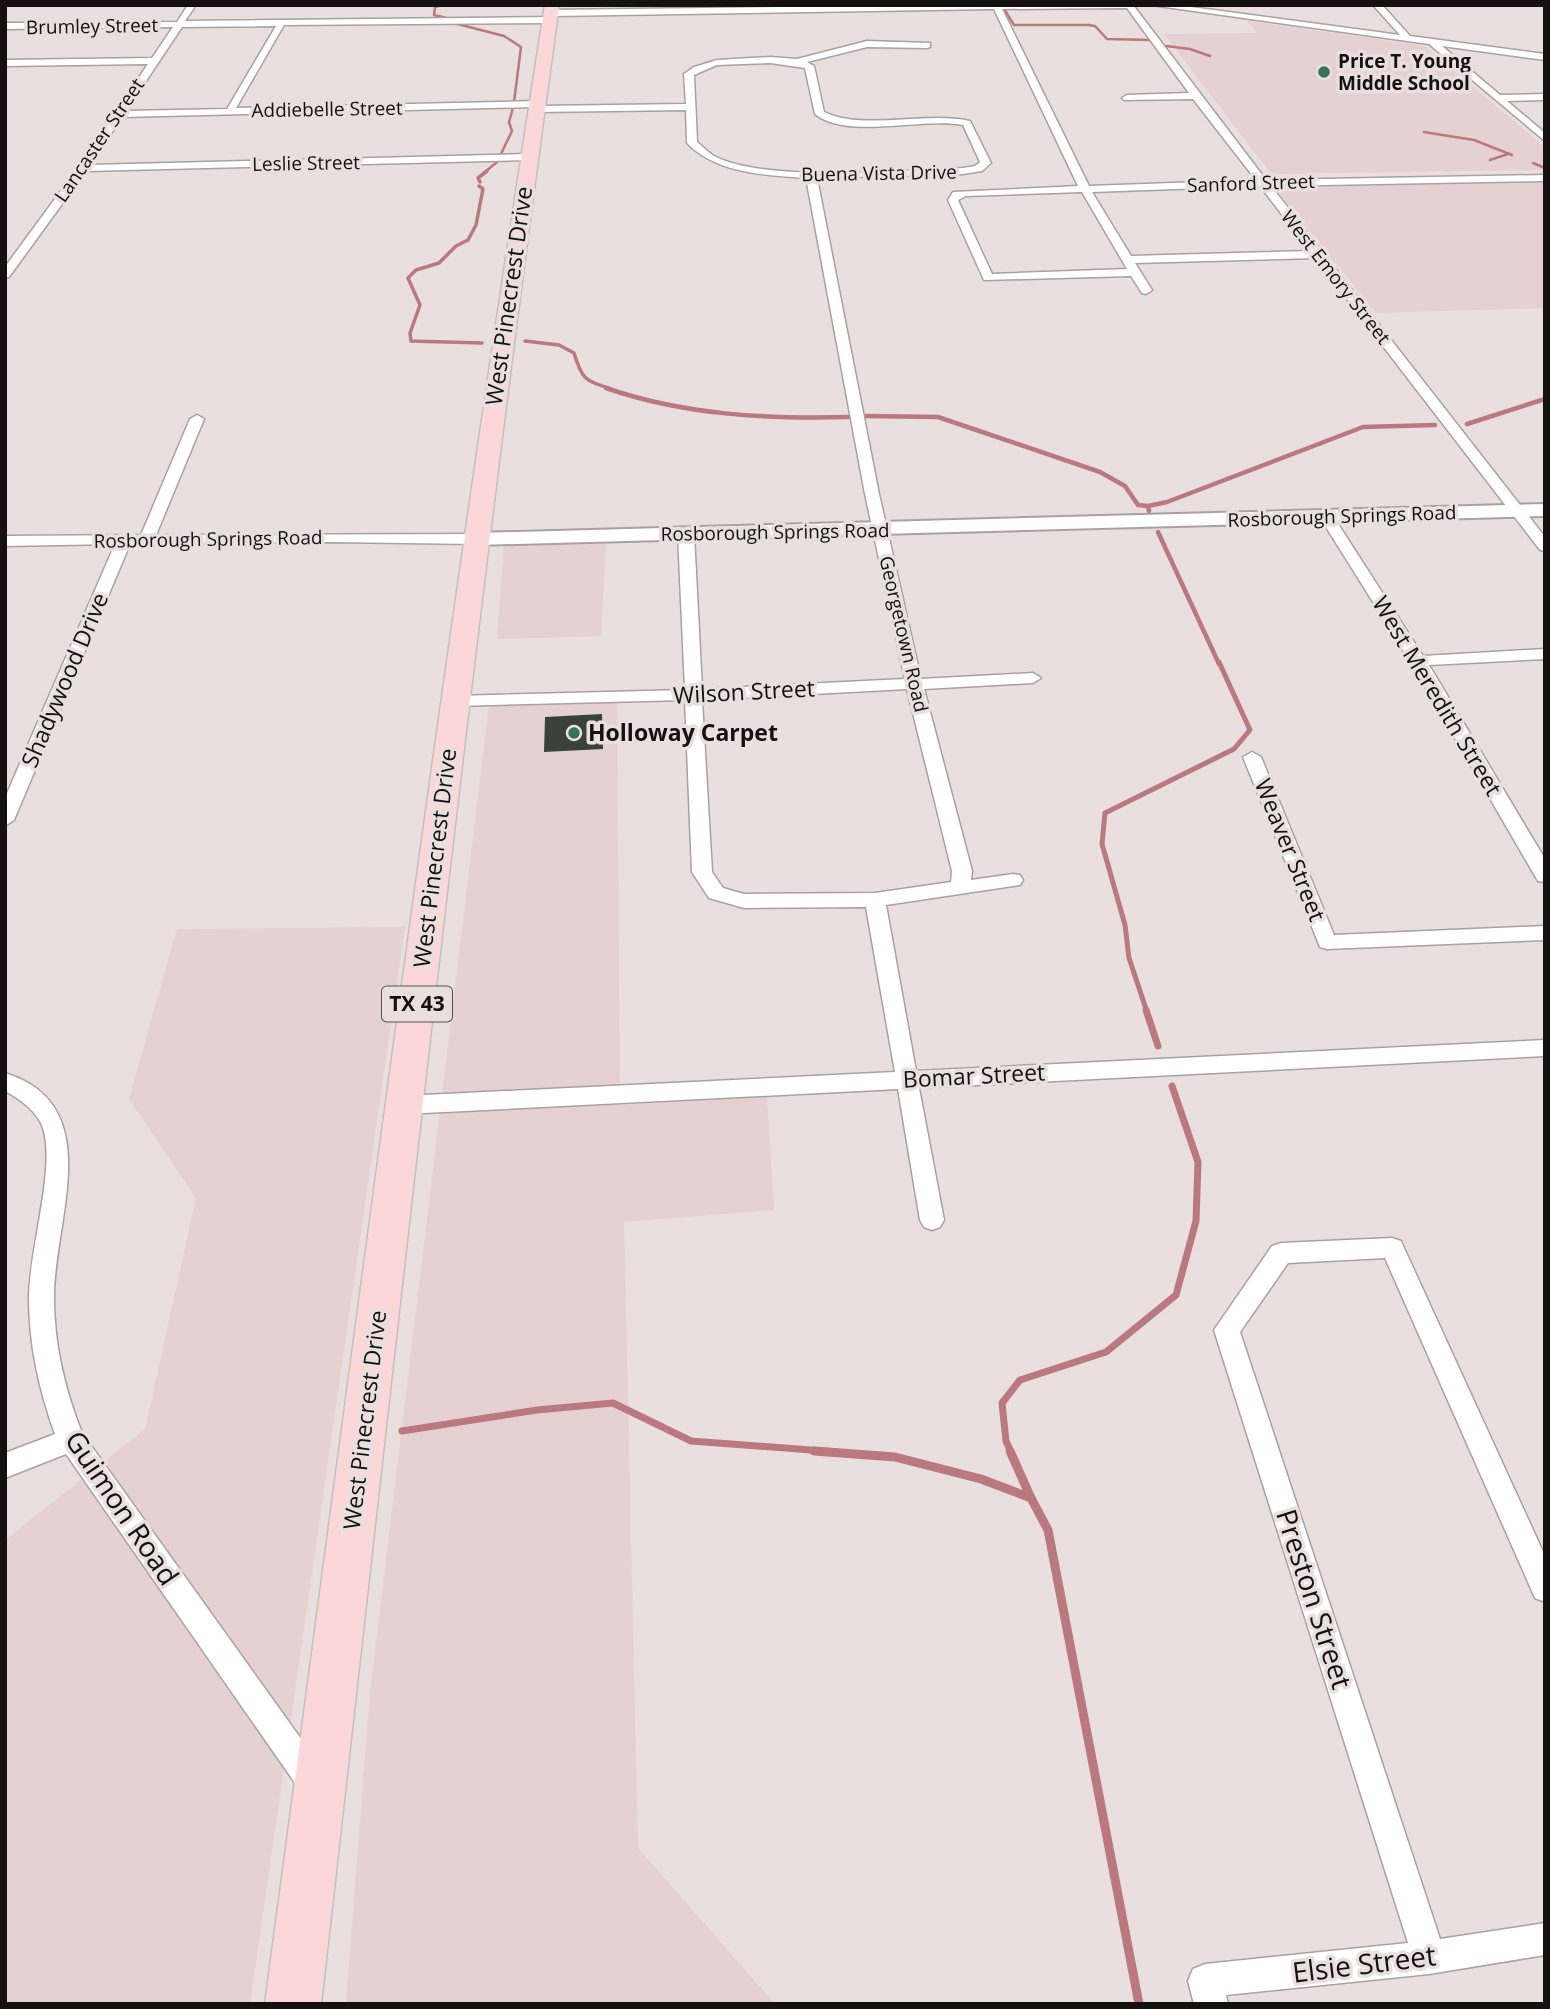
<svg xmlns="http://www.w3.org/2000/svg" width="1550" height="2009" font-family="'Open Sans',sans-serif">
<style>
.built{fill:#e5d1d2}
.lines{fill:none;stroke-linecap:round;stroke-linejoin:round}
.stream-far5{stroke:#ba787f;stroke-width:2.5}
.stream-far4{stroke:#ba787f;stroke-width:3.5}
.stream-far3{stroke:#ba787f;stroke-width:4.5}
.stream-far2{stroke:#ba787f;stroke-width:5}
.stream-far1{stroke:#ba787f;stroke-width:7}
.stream{stroke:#ba787f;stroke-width:9}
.building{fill:#39413d}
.minor-casing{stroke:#aaa0a0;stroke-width:3}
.tertiary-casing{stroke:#aaa0a0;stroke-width:4}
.primary-casing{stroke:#c2c1c1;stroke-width:3}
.minor{fill:#fff;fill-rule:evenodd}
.tertiary{fill:#fff;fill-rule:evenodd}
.primary{fill:#fbd7da;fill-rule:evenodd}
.poi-dot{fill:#387159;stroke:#eadfdf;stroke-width:2.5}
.labels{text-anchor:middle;stroke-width:7;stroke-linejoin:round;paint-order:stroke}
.far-street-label{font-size:19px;fill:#151111;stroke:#eadfdf}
.far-poi-label{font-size:19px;font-weight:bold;fill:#151111;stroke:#eadfdf;text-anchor:start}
.shield{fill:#eadfdf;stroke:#554f4f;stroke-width:2}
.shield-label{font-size:21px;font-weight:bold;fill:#151111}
.street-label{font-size:23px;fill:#151111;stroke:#eadfdf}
.poi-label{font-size:23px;font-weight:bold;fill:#151111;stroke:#eadfdf;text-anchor:start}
.near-street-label{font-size:28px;fill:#151111;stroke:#eadfdf}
</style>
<rect width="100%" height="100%" fill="#eadfdf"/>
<g class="built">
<path d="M1247 21 1425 46 1545 147V170L1271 174 1164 34 1257 33Z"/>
<path d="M1545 181V308L1376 313 1275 188Z"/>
<path d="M606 544 601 636 497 639 504 545Z"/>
<path d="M617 691 620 1105 767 1096 774 1210 624 1222 638 1848 775 2004H346L370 1692 490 696Z"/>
<path d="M405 927 250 2004H5V1540L145 1429 196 1198 129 1099 177 929Z"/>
</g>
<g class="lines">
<g class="stream-far5">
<path d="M443 5 435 7 434 15 451 19"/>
<path d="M1004 9 1014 25H1089L1095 26 1107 39 1150 40 1155 46"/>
<path d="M450 22 504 36 521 47 514 102"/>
<path d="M1166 46 1190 49 1210 56"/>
<path d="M1424 132 1474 140 1512 155"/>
<path d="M500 156 512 131 509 122 513 108"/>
<path d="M1490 160 1508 154"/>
<path d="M1533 163 1545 168"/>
<path d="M485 172 497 162"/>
</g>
<g class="stream-far4">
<path d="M480 182 478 178 487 171"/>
<path d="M479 186 483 189 476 225 468 240 456 246 439 263 416 270 408 278 420 305 410 333 411 341 482 343"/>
<path d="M525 341 559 345 574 353C582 380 585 380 611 389"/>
</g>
<g class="stream-far3">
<path d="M606 388C684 415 766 419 848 417"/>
<path d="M866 416 938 417 1100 472 1125 486 1138 505 1148 506"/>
<path d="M1467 424 1545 399"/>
<path d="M1149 511 1148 506 1167 502 1363 427 1435 425"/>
<path d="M1158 532 1219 664"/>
</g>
<path class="stream-far2" d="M1147 1012 1129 958 1125 925 1102 844 1105 813 1234 749 1250 730 1219 662"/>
<g class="stream-far1">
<path d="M1146 1010 1158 1046"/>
<path d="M402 1431 537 1410 613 1403 691 1441 837 1452"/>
<path d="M1011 1452 1006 1441 1002 1403 1020 1380 1106 1352 1176 1295 1196 1221 1198 1162 1172 1086"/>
</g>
<g class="stream">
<path d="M814 1451 895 1457 981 1479 1031 1498 1048 1530 1139 2004"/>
<path d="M1010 1451 1031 1498"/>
</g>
</g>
<path class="building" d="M602 714 603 749 544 752 545 717Z"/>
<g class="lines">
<defs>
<g id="minor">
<path d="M188 5H196L185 21 551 17 555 20 551 23 284 25 236 108 538 101 543 104 541 106 686 104 684 74 694 67 717 60 770 57 797 59 867 41 930 43V47L927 48 867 47 807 62 814 66 824 112C863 131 925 111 970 121L991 163 982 171 963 174 817 178 879 494 921 679 1033 673 1041 678 1033 683 924 689 972 871 971 880 1013 874 1020 875 1023 880 1020 885 1013 886 886 905 916 1071 1545 1040V1056L919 1088 944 1220 940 1227 932 1230 924 1227 920 1220 898 1089 404 1114 396 1111 393 1105 396 1099 404 1096 895 1072 866 907 744 908 709 898 692 872 685 700 455 706 446 701 455 696 685 690 678 534 686 529 694 534 702 689 905 679 865 494 806 178C766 175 717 174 687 143L686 110 537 112 534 111V107L122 117 90 165 529 154 534 157 529 160 86 171 9 277 5 278V267L79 166 148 64 5 66V60L152 58 173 27 5 29V23L177 22ZM276 26 227 109 126 111 182 27ZM770 63 805 68 815 114C847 140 922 117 963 125L980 162 975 166 963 168C902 170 766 183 714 156 708 152 702 146 697 142L694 75 717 65ZM907 689 952 871 951 882 875 893 744 894 723 888 712 872 702 700Z"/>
<path d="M931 5H1133L1266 180 1545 175V181L1271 186 1545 537V551L1540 550 1315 258 1135 263 1152 290 1146 294 1142 293 1131 276 984 280 948 200 953 192 1078 186 994 9 552 16 548 13 552 10ZM1127 8 1189 93 1127 95 1122 98 1124 100 1193 99 1256 180 1089 186 1002 9ZM1260 186 1310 251 1131 256 1092 192ZM1082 192 1127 269 992 274 958 200 966 196Z"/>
<path d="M1151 5H1176L1400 35 1373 5H1382L1410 36 1545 54V60L1442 46 1500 95 1545 94V100L1507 101 1545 133V141L1429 44Z"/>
<path d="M197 415 204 419 156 535 476 534 484 539 476 544 332 542 130 544 14 820 5 826V798L115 544 5 546V536L141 535 190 419Z"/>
<path d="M1326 512 1333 516 1423 656 1545 649V659L1429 665 1545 859V882L1538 881 1535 876 1410 661 1319 516Z"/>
<path d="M1252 752 1261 757 1334 935 1545 926V940L1327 949 1320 947 1243 757Z"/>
<path d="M5 1073C109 1105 53 1222 54 1298 54 1345 65 1390 82 1433L324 1771 328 1782 324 1793 313 1797 302 1793 66 1454 5 1478V1453L55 1434C39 1390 29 1345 29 1298 29 1249 56 1169 43 1128 37 1111 20 1099 5 1091Z"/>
<path d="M1392 1238 1401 1241 1404 1248 1545 1556V1602L1535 1598 1385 1258 1288 1263 1240 1332 1440 1939 1545 1923V1955L1429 1974 1226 1995 1228 2004H1194L1188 1981 1193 1969 1205 1964 1408 1943 1214 1330 1272 1246 1281 1243Z"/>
</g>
<path id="tertiary" d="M1545 504V516L476 545 469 543 466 539 469 535 476 533Z"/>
<path id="primary" d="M545 5H559C467 670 397 1337 321 2004H265C355 1337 440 670 545 5Z"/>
</defs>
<use href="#minor" class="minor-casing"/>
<use href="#tertiary" class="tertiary-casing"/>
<use href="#primary" class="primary-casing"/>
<use href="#minor" class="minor"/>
<use href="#tertiary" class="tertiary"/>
<use href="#primary" class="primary"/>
</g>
<g class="poi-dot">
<circle cx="1324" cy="72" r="7"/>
<circle cx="574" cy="733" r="7"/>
</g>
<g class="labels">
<g class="far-street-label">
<text transform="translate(92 26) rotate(-1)" y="7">Brumley Street</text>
<text transform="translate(327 109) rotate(-1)" y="7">Addiebelle Street</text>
<text transform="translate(99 140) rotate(-56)" y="7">Lancaster Street</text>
<text transform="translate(306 163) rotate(-1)" y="7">Leslie Street</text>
<text transform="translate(879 173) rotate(-1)" y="7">Buena Vista Drive</text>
<text transform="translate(1251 183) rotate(-2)" y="7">Sanford Street</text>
<text transform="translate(1336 277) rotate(52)" y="7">West Emory Street</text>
<text transform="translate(1342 516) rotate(-2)" y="7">Rosborough Springs Road</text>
<text transform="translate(775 532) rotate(-1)" y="7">Rosborough Springs Road</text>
<text transform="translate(208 539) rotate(-1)" y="7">Rosborough Springs Road</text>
<text transform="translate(904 634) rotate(77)" y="7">Georgetown Road</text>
</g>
<g class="far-poi-label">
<text x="1338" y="68">Price T. Young<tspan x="1338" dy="22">Middle School</tspan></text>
</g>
<rect class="shield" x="382" y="986.5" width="70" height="35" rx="5"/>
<g class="shield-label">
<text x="417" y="1011">TX 43</text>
</g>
<g class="street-label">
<text transform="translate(509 296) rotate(-82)" y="8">West Pinecrest Drive</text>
<text transform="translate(65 680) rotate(-67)" y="8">Shadywood Drive</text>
<text transform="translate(744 692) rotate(-3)" y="8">Wilson Street</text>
<text transform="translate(1437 696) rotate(59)" y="8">West Meredith Street</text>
<text transform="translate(1290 850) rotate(68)" y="8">Weaver Street</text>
<text transform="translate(435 858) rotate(-83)" y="8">West Pinecrest Drive</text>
<text transform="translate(974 1076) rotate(-3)" y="8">Bomar Street</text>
<text transform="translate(365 1420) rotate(-83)" y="8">West Pinecrest Drive</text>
</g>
<g class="poi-label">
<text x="588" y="741">Holloway Carpet</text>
</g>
<g class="near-street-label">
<text transform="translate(122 1508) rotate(56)" y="10">Guimon Road</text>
<text transform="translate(1314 1599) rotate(72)" y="10">Preston Street</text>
<text transform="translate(1364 1964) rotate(-7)" y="10">Elsie Street</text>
</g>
</g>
<rect width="1550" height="2009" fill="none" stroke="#151111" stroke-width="14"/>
</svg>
